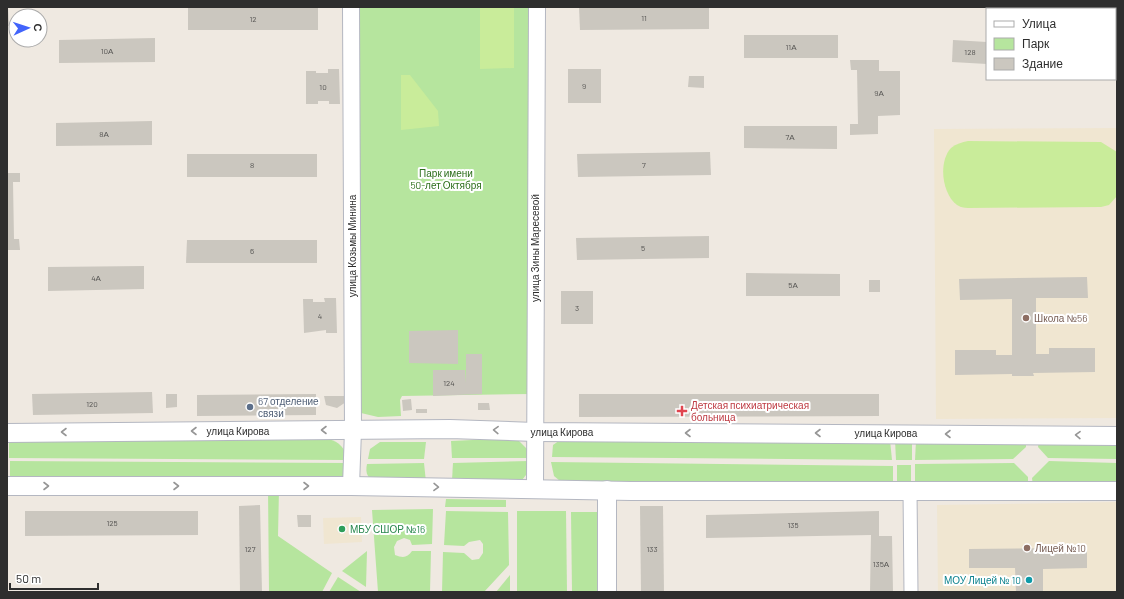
<svg xmlns="http://www.w3.org/2000/svg" width="1124" height="599" font-family="Barlow,sans-serif">
<style>
.education{fill:#f0e6d1}
.green{fill:#b6e59e}
.pitch{fill:#c9ec9a}
.building{fill:#cbc7bf}
.lines{fill:none;stroke-linecap:round;stroke-linejoin:round}
.minor-casing{stroke:#b4b7c1;stroke-width:15}
.tertiary-casing{stroke:#b4b7c1;stroke-width:18}
.secondary-casing{stroke:#b4b7c1;stroke-width:20}
.minor{stroke:#fff;stroke-width:13}
.tertiary{stroke:#fff;stroke-width:16}
.secondary{stroke:#fff;stroke-width:18}
.oneway{stroke:#969696}
.education-dot{fill:#8d6e63;stroke:#fff;stroke-width:1.5}
.service-dot{fill:#5c6f8a;stroke:#fff;stroke-width:1.5}
.health-dot{fill:#e0444e;stroke:#fff;stroke-width:1.5}
.leisure-dot{fill:#2e9e5b;stroke:#fff;stroke-width:1.5}
.culture-dot{fill:#0f9aa8;stroke:#fff;stroke-width:1.5}
.labels{text-anchor:middle;stroke-width:4;stroke-linejoin:round;paint-order:stroke}
.number-label{font-size:8px;fill:#555452}
.park-label{font-size:10px;fill:#2c6e1b;stroke:#fff}
.street-label{font-size:10px;fill:#2e2e2e;stroke:#fff}
.education-label{font-size:10px;fill:#785e54;stroke:#fff;text-anchor:start}
.service-label{font-size:10px;fill:#4e5e75;stroke:#fff;text-anchor:start}
.health-label{font-size:10px;fill:#be3a42;stroke:#fff;text-anchor:start}
.leisure-label{font-size:10px;fill:#27864d;stroke:#fff;text-anchor:start}
.culture-label{font-size:10px;fill:#0d838f;stroke:#fff;text-anchor:end}
</style>
<rect width="100%" height="100%" fill="#efe9e1"/>
<g class="education">
<path d="M1117 128V418L936 419 934 129Z"/>
<path d="M1117 502V592H938L937 505Z"/>
<path d="M361 517 362 542 324 544 323 518Z"/>
</g>
<g class="green">
<path d="M360 7H534L532 394 402 396 400 400 401 416 378 417 361 413 358 351Z"/>
<path d="M516 438 529 451V458H452L451 441Z"/>
<path d="M563 438 890 440 892 460 552 457 553 445Z"/>
<path d="M328 439C340 442 345 448 347 460L9 458V440Z"/>
<path d="M895 440 912 441V460H896Z"/>
<path d="M916 441 1026 442V447L1013 459 915 460Z"/>
<path d="M1039 441 1117 443V459L1048 458 1038 447Z"/>
<path d="M380 442H426L424 459H368L370 449Z"/>
<path d="M10 461 346 463 345 475 340 479 10 480Z"/>
<path d="M529 461 530 470 522 480H452L453 463Z"/>
<path d="M1049 461 1117 463V485L1033 486 1032 478Z"/>
<path d="M551 462 893 466V484L560 481 554 476Z"/>
<path d="M424 463 426 482C414 482 374 485 368 476 366 473 366 468 367 464Z"/>
<path d="M1014 463 1028 477V485H915V464Z"/>
<path d="M897 465H911V485L897 484Z"/>
<path d="M268 489H279L278 536 332 573 322 592H269Z"/>
<path d="M446 499 506 500V507H445Z"/>
<path d="M433 509 432 544 412 545 410 540 404 538 397 541 394 547 395 555C403 558 407 558 412 551H431L430 592H378L372 510Z"/>
<path d="M446 511 508 512 509 565 484 592H442L443 552 464 553 472 560 479 559 483 553V544L480 540 469 542 464 546 444 545Z"/>
<path d="M517 511H566L567 592H517Z"/>
<path d="M571 512H603L602 592H572Z"/>
<path d="M367 551 366 587 342 571Z"/>
<path d="M510 575V592H496Z"/>
<path d="M338 577 361 592H329Z"/>
</g>
<g class="pitch">
<path d="M480 7H514V68L480 69Z"/>
<path d="M401 75H410L438 111 439 126 401 130Z"/>
<path d="M968 141 1101 142 1117 152V196L1109 205 1101 207 968 208C964 208 960 207 957 205 942 194 938 162 951 148 956 144 962 142 968 141Z"/>
</g>
<g class="building">
<path d="M7 7H8L9 26H7Z"/>
<rect x="188" y="7" width="130" height="23"/>
<path d="M579 7H709V29L580 30Z"/>
<rect x="744" y="35" width="94" height="23"/>
<path d="M155 38V62L59 63V40Z"/>
<path d="M953 40 987 42V64L952 62Z"/>
<rect x="1115" y="49" width="2" height="22"/>
<path d="M850 60H879V71H900V115L878 116V134L850 135V124H858L857 70H851Z"/>
<path d="M328 69H339L340 104H329V101H318V104H306V71H316V73H328Z"/>
<rect x="568" y="69" width="33" height="34"/>
<path d="M689 76H704V88L688 87Z"/>
<path d="M152 121V145L56 146V123Z"/>
<path d="M744 126H837V149L744 148Z"/>
<path d="M710 152 711 175 578 177 577 154Z"/>
<rect x="187" y="154" width="130" height="23"/>
<path d="M7 173H20V182H13L14 239H19L20 250H7Z"/>
<path d="M709 236V258L577 260 576 238Z"/>
<path d="M187 240H317V263H186Z"/>
<path d="M144 266V289L48 291V267Z"/>
<path d="M746 273 840 274V296H746Z"/>
<path d="M1087 277 1088 298H1036V354H1049V348H1095V372L1033 373 1034 376H1012V374L955 375V350H996V355H1012V299L960 300 959 279Z"/>
<rect x="869" y="280" width="11" height="12"/>
<rect x="561" y="291" width="32" height="33"/>
<path d="M324 298H336L337 333H326V330L304 333 303 299H313V302H325Z"/>
<path d="M458 330V364L409 363V331Z"/>
<path d="M466 354H482V394L433 396V370H465L466 383Z"/>
<path d="M152 392 153 413 33 415 32 394Z"/>
<path d="M166 394H177V407L166 408Z"/>
<path d="M316 394V415L197 416V395Z"/>
<path d="M579 394H879V416L579 417Z"/>
<path d="M324 396H348L346 402 337 408 326 405Z"/>
<path d="M411 399 412 410 403 411 402 400Z"/>
<path d="M478 403H489L490 410H478Z"/>
<rect x="416" y="409" width="11" height="4"/>
<path d="M260 505 262 592H240L239 506Z"/>
<path d="M640 506H663L664 592H641Z"/>
<path d="M25 511H198V535L25 536Z"/>
<path d="M879 511V536H892L893 592H870L871 535 706 538V515Z"/>
<path d="M297 515H311V527H298Z"/>
<path d="M1087 548V568L1043 569V592H1016L1015 568H969V549Z"/>
</g>
<g class="lines">
<defs>
<path id="minor" d="M910 490 911 592"/>
<g id="tertiary">
<path d="M351 486 353 430 351 7"/>
<path d="M535 489 537 7"/>
</g>
<g id="secondary">
<path d="M7 433 450 429 535 432 1117 436"/>
<path d="M7 486H351L631 491H1117"/>
<path d="M607 490V592"/>
</g>
</defs>
<use href="#minor" class="minor-casing"/>
<use href="#tertiary" class="tertiary-casing"/>
<use href="#secondary" class="secondary-casing"/>
<use href="#minor" class="minor"/>
<use href="#tertiary" class="tertiary"/>
<use href="#secondary" class="secondary"/>
</g>
<defs><path id="oneway-chevron" d="M-2-3.5L2.5 0L-2 3.5" fill="none" stroke-width="1.6" stroke-linecap="round" stroke-linejoin="round"/></defs>
<g class="oneway">
<use href="#oneway-chevron" transform="translate(324 430) rotate(180)"/>
<use href="#oneway-chevron" transform="translate(496 430) rotate(-178)"/>
<use href="#oneway-chevron" transform="translate(194 431) rotate(180)"/>
<use href="#oneway-chevron" transform="translate(64 432) rotate(180)"/>
<use href="#oneway-chevron" transform="translate(688 433) rotate(-180)"/>
<use href="#oneway-chevron" transform="translate(818 433) rotate(-180)"/>
<use href="#oneway-chevron" transform="translate(948 434) rotate(-180)"/>
<use href="#oneway-chevron" transform="translate(1078 435) rotate(-179)"/>
<use href="#oneway-chevron" transform="translate(46 486)"/>
<use href="#oneway-chevron" transform="translate(176 486)"/>
<use href="#oneway-chevron" transform="translate(306 486)"/>
<use href="#oneway-chevron" transform="translate(436 487) rotate(1)"/>
</g>
<g class="education-dot">
<circle cx="1026" cy="318" r="4"/>
<circle cx="1027" cy="548" r="4"/>
</g>
<circle class="service-dot" cx="250" cy="407" r="4"/>
<path class="health-dot" d="M680 405h4v4h4v4h-4v4h-4v-4h-4v-4h4z"/>
<circle class="leisure-dot" cx="342" cy="529" r="4"/>
<circle class="culture-dot" cx="1029" cy="580" r="4"/>
<g class="labels">
<g class="number-label">
<text x="644" y="21">11</text>
<text x="253" y="22">12</text>
<text x="791" y="50">11А</text>
<text x="107" y="54">10А</text>
<text x="970" y="55">128</text>
<text x="584" y="89">9</text>
<text x="323" y="90">10</text>
<text x="879" y="96">9А</text>
<text x="104" y="137">8А</text>
<text x="790" y="140">7А</text>
<text x="252" y="168">8</text>
<text x="644" y="168">7</text>
<text x="643" y="251">5</text>
<text x="252" y="254">6</text>
<text x="96" y="281">4А</text>
<text x="793" y="288">5А</text>
<text x="577" y="311">3</text>
<text x="320" y="319">4</text>
<text x="449" y="386">124</text>
<text x="92" y="407">120</text>
<text x="112" y="526">125</text>
<text x="793" y="528">135</text>
<text x="250" y="552">127</text>
<text x="652" y="552">133</text>
<text x="881" y="567">135А</text>
</g>
<g class="park-label">
<text x="446" y="177">Парк имени<tspan x="446" dy="12">50-лет Октября</tspan></text>
</g>
<g class="street-label">
<text transform="translate(352 246) rotate(-90)" y="4">улица Козьмы Минина</text>
<text transform="translate(535 248) rotate(-90)" y="4">улица Зины Маресевой</text>
<text x="238" y="435">улица Кирова</text>
<text x="562" y="436">улица Кирова</text>
<text x="886" y="437">улица Кирова</text>
</g>
<g class="education-label">
<text x="1034" y="322">Школа №56</text>
<text x="1035" y="552">Лицей №10</text>
</g>
<g class="service-label">
<text x="258" y="405">67 отделение<tspan x="258" dy="12">связи</tspan></text>
</g>
<g class="health-label">
<text x="691" y="409">Детская психиатрическая<tspan x="691" dy="12">больница</tspan></text>
</g>
<g class="leisure-label">
<text x="350" y="533">МБУ СШОР №16</text>
</g>
<g class="culture-label">
<text x="1021" y="584">МОУ Лицей № 10</text>
</g>
</g>
<rect width="1124" height="599" fill="none" stroke="#2e2e2e" stroke-width="16"/>
<rect x="986" y="8" width="130" height="72" fill="#ffffff" stroke="#ababab"/>
<rect x="994" y="21" width="20" height="6" fill="#ffffff" stroke="#ababab"/>
<text x="1022" y="28" font-size="12" fill="#2e2e2e">Улица</text>
<rect x="994" y="38" width="20" height="12" fill="#b6e59e" stroke="#ababab"/>
<text x="1022" y="48" font-size="12" fill="#2e2e2e">Парк</text>
<rect x="994" y="58" width="20" height="12" fill="#cbc7bf" stroke="#ababab"/>
<text x="1022" y="68" font-size="12" fill="#2e2e2e">Здание</text>
<g transform="translate(28 28) rotate(87)"><circle r="19" fill="#ffffff" stroke="#ababab"/>
<path d="M0-3L7 15L0 10L-7 15Z" fill="#4264fb"/>
<text y="-6" font-size="11" font-weight="bold" text-anchor="middle" fill="#2e2e2e">С</text>
</g>
<path d="M10 583v6h88v-6" fill="none" stroke="#2e2e2e" stroke-width="2"/>
<text x="16" y="583" font-size="12" fill="#2e2e2e" stroke="#ffffff" stroke-width="3" paint-order="stroke">50 m</text>
</svg>
